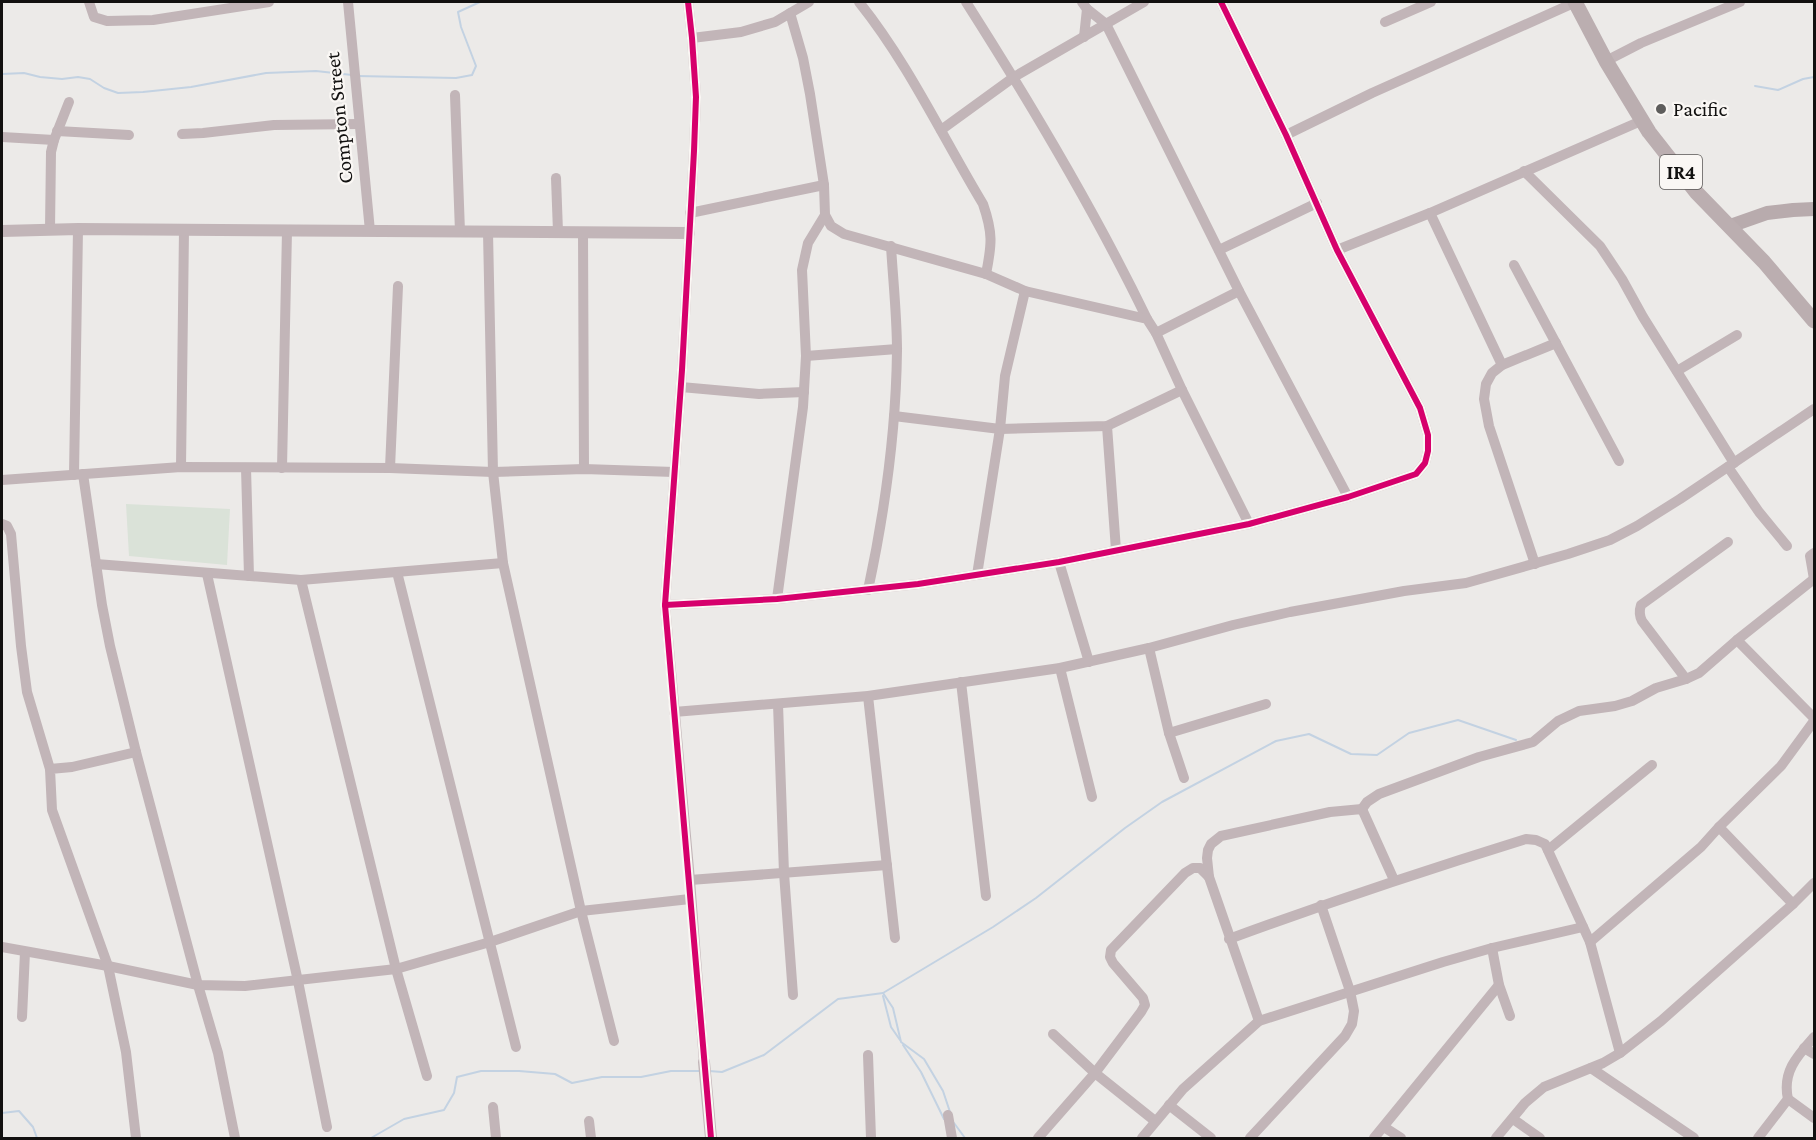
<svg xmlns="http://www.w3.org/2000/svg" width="1816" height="1140" font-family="'Crimson Pro',serif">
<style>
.green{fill:#dae2d8}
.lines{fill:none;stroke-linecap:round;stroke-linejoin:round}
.stream{stroke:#c3d2e2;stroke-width:2}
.minor{stroke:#c2b5b8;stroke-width:10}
.tertiary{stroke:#c2b5b8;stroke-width:12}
.secondary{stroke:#b8abad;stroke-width:14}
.primary{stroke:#bbaeb0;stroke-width:15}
.cycleway-casing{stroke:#faf7f4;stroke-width:10}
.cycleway{stroke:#d6006c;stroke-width:6}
.poi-dot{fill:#5e5d5c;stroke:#faf7f4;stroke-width:2}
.labels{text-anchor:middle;stroke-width:4.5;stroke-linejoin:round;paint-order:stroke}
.shield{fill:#faf7f4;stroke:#585654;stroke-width:1.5}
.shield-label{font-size:20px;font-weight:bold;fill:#121110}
.poi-label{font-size:21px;fill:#121110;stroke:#faf7f4;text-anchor:start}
.street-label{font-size:21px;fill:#121110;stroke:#faf7f4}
</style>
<rect width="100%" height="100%" fill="#eceae8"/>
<path class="green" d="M126 504 230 509 227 565 129 556Z"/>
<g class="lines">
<g class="stream">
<path d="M2 74 24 73 40 77 62 79 78 77 90 79 104 88 118 93 143 92 191 87 266 73 316 71 352 75"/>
<path d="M357 76 456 78 472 75 476 66 461 27 458 12 480 2"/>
<path d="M1755 86 1778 90 1803 79 1814 77"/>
<path d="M883 993 893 1008 901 1042 924 1059 943 1091 950 1112"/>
<path d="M883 996 891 1027 900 1040"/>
<path d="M903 1045 921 1072 944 1119"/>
<path d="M709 1071 722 1072 764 1055 838 999 883 993 993 927 1036 898 1125 828 1162 802 1276 741 1309 734 1351 754 1377 755 1409 733 1458 720 1516 740"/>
<path d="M2 1113 19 1111 33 1127 37 1138"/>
<path d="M954 1123 965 1138"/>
<path d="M371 1138 404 1119 444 1110 454 1093 457 1077 481 1071H519L555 1074 572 1083 602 1077H641L671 1071H701"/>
</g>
<g class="minor">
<path d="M89 2 94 17 107 21 153 20 269 2"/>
<path d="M348 2 370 231"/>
<path d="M688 2 692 38 696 97 694 151 682 370 665 605 690 880 704 1062"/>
<path d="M859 2C908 63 942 136 983 204 993 233 992 244 986 274"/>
<path d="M966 2C1031 104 1094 209 1147 319"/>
<path d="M1082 2 1087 9 1106 24 1239 291 1348 497"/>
<path d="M790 13 803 58 810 94 824 185 825 215 831 226 844 234 986 274 1025 291 1147 319 1156 333 1182 390 1249 524"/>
<path d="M1385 22 1431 2"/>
<path d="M1084 37 1087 9"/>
<path d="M692 38 741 32 775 22 809 2"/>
<path d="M1606 61 1641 43 1740 2"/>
<path d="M455 95 460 232"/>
<path d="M941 130 1014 77 1144 2"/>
<path d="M57 131 129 135"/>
<path d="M182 134 203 133 274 125 359 124"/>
<path d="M1286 135 1372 93 1576 2"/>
<path d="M2 137 54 140"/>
<path d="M1524 171 1600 246 1622 279 1643 317 1734 463"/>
<path d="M556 178 558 232"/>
<path d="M690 213 824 185"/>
<path d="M1430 213 1502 365"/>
<path d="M50 229 51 152 54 140 69 102"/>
<path d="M488 232 493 472 503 563 581 911 614 1041"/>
<path d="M583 232 584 469"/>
<path d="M1219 250 1317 203"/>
<path d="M1337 250 1430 213 1641 121"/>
<path d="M1514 265 1619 461"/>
<path d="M1156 333 1239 291"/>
<path d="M806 356 897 349"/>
<path d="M1677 371 1737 335"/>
<path d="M681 387 759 394 804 392"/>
<path d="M894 416 1000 429 1107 426 1182 390"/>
<path d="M1107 426 1116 550"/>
<path d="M181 467 184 230"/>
<path d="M1728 467 1759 512 1787 546"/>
<path d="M246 468 249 576"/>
<path d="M282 468 287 231"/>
<path d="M390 468 398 286"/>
<path d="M83 474 102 605 110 646 136 752 198 985 218 1053 235 1138"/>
<path d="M74 475 78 229"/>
<path d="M2 480 181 467 390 468 493 472 584 469 674 472"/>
<path d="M2 524 7 526 11 534 21 646 27 692 50 769"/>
<path d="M1814 553 1810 556 1814 579"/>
<path d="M1059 562 1089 662"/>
<path d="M96 564 301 580 503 563"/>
<path d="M1535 564 1489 426 1484 399 1486 384 1492 373 1502 365 1556 343"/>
<path d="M397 572 516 1047"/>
<path d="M207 574 298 981 327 1127"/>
<path d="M977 575 1000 429 1005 376 1025 291"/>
<path d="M301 580 396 969 427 1076"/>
<path d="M868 590C885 511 896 431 897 351 897 316 893 280 891 246"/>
<path d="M777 599 803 407 806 356 802 270 808 243 825 215"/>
<path d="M665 605 777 599 918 584 1059 562 1249 524 1348 497 1416 474 1425 463 1428 451V435L1420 408 1337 250 1286 135 1221 2"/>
<path d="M1737 640 1814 718"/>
<path d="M1149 648 1169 733 1184 778"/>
<path d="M1060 668 1092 797"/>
<path d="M1686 679 1642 621C1639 615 1639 611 1641 605L1728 542"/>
<path d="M961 682 986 896"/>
<path d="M868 696 895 938"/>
<path d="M778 704 784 873 793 995"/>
<path d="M674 712 868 696 1060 668 1149 648 1233 625 1290 612 1404 591 1466 583 1568 554 1610 540 1637 526 1680 499 1814 409"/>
<path d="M1169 733 1266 704"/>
<path d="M1362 809 1367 802 1379 794 1479 757 1533 742 1558 721 1579 711 1615 706 1632 701 1656 688 1686 679 1699 673 1737 640 1814 579"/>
<path d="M1719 827 1793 904"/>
<path d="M1548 850 1652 765"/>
<path d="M690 880 887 865"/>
<path d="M1229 939C1327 903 1426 870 1526 839L1536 840 1545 844 1590 942 1620 1053"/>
<path d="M1590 942 1701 847 1719 827 1781 766 1814 721"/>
<path d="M2 947 108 966 198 985 245 986 396 969 490 942 581 911 690 899"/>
<path d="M1492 948 1499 985 1510 1016"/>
<path d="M22 1017 25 952"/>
<path d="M1259 1021 1209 877 1207 858 1208 850 1211 844 1221 836 1330 812 1362 809 1394 880"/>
<path d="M1053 1034 1095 1073 1155 1121"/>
<path d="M1814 1037C1797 1056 1782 1072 1788 1099L1814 1118"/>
<path d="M1804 1048 1814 1054"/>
<path d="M868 1055 871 1138"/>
<path d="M1591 1068 1694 1138"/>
<path d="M1169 1105 1211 1138"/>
<path d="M493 1107 496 1138"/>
<path d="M948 1115 952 1138"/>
<path d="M1513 1119 1540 1138"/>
<path d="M589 1121 591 1138"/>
<path d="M1384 1127 1401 1138"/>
<path d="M136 1138 126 1052 108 966 52 810 50 769 72 767 136 752"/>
<path d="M1038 1138 1095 1073 1141 1012 1145 1005 1143 998 1113 963 1110 957 1111 950 1185 873 1193 868H1200L1209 877"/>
<path d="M1142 1138 1183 1089 1259 1021 1443 962 1492 948 1583 927"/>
<path d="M1250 1138 1345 1036 1352 1024 1354 1011 1350 991 1321 905"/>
<path d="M1374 1138 1499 985"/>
<path d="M1496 1138 1525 1103 1544 1087 1603 1063 1620 1053 1661 1021 1793 904 1814 883"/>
<path d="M1758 1138 1788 1099"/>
</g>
<g class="tertiary">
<path d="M2 231 78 229 689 233"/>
<path d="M704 1062 711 1138"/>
</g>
<path class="secondary" d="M1730 226 1767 213 1793 210 1814 209"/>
<path class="primary" d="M1575 2 1606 61 1649 132 1696 192 1764 262 1814 321"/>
<defs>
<g id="cycleway">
<path d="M688 2 692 38 696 97 694 151 682 370 665 605 711 1138"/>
<path d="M665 605 777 599 918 584 1059 562 1249 524 1348 497 1416 474 1425 463 1428 451V435L1420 408 1337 250 1286 135 1221 2"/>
</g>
</defs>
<use href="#cycleway" class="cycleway-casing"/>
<use href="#cycleway" class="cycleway"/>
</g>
<circle class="poi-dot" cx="1661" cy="109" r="6"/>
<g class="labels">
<rect class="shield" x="1660" y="155" width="42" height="34" rx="4.5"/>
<g class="shield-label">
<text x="1681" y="179">IR4</text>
</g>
<g class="poi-label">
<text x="1673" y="116">Pacific</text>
</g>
<g class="street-label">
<text transform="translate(339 118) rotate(-96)" y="7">Compton Street</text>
</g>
</g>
<rect width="1816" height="1140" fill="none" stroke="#121110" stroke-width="6"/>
</svg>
